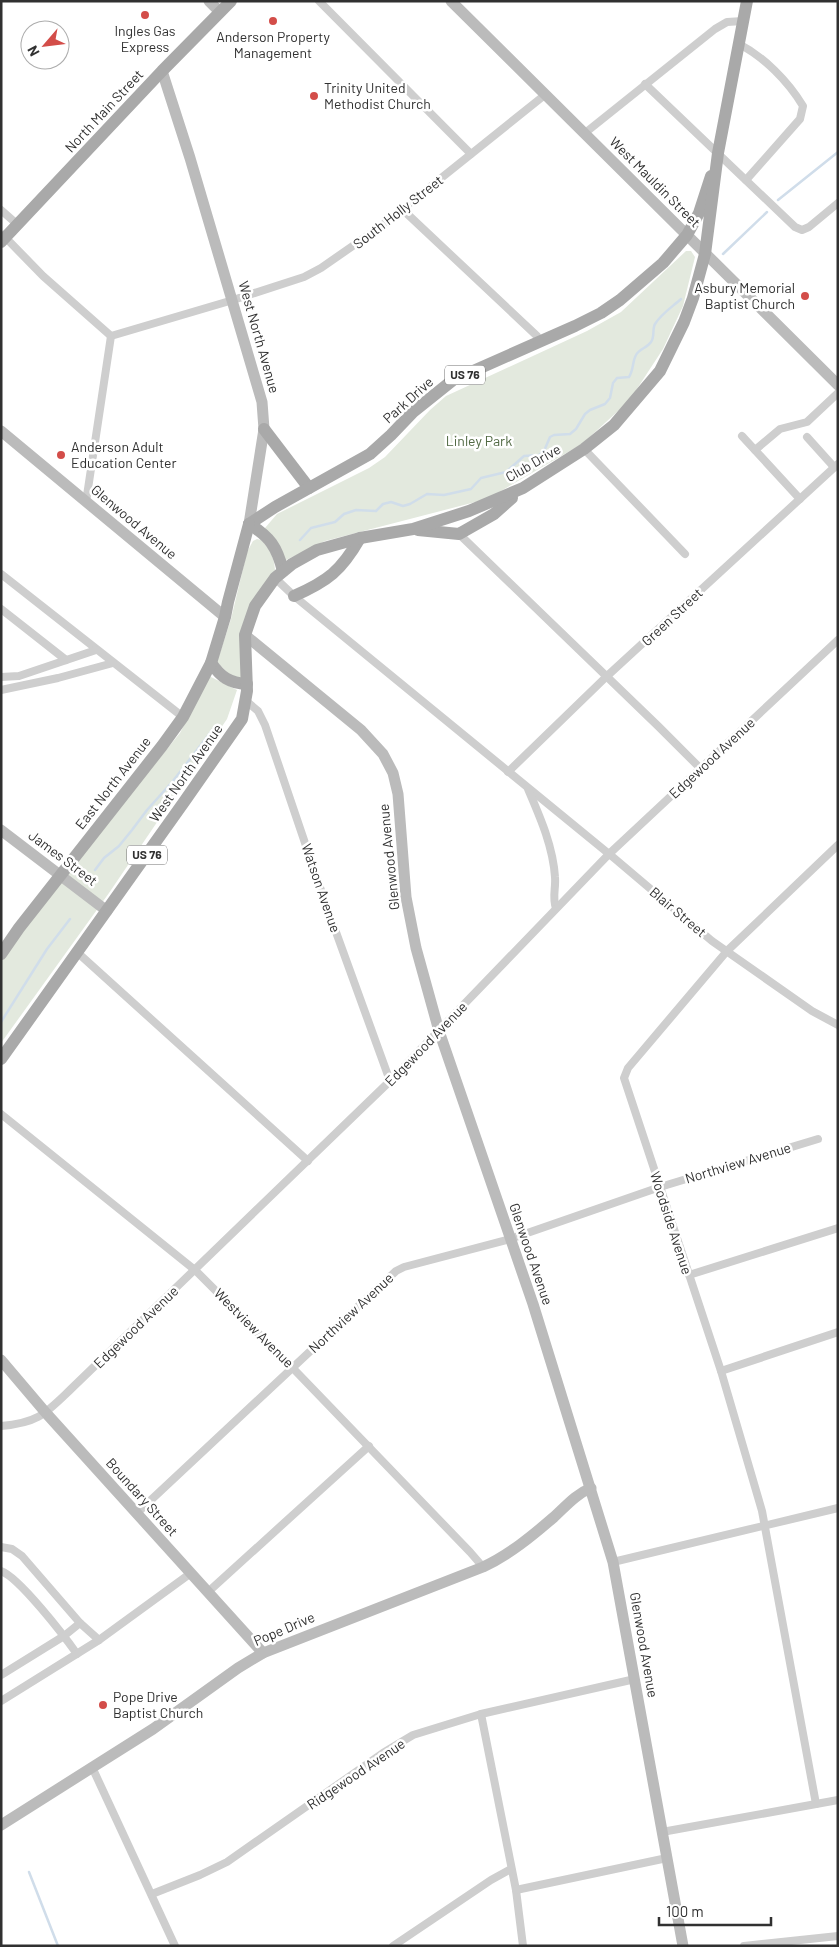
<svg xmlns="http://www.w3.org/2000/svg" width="839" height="1947" font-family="Barlow,sans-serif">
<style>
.green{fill:#e3e9de}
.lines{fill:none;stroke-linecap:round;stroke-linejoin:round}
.stream{stroke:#d0ddea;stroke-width:2.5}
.street{stroke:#cecece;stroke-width:8}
.secondary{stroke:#bbb;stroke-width:11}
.primary{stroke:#a9a9a9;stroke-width:12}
.poi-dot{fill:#d34d49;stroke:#fff;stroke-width:2}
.labels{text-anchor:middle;stroke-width:5;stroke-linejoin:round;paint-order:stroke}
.shield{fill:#fff;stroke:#6f6f6f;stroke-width:1}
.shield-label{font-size:12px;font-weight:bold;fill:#313131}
.poi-label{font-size:14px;fill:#313131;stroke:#fff;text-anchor:start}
.street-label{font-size:14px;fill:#313131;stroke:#fff}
.park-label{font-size:14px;fill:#516943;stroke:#fff}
</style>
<rect width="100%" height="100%" fill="#fff"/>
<g class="green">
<path d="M686 251H691L695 257 683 306 663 349 629 401 582 444 487 499 325 541 284 561 265 528 277 514 369 468 385 457 430 410 446 396 587 331 621 312Z"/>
<path d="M257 539 261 540C270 549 274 557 275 570L249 607 241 679 232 677 217 662 231 619 247 552 253 541Z"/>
<path d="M209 676 237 690 227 719 109 893 1 1043V962L5 954 72 866 180 733Z"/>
</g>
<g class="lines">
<g class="stream">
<path d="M778 200 838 152"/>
<path d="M723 254 767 212"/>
<path d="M300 540 311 528 335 522 344 514 356 510 376 511 383 504 391 502 403 506 410 504 427 494 444 495 471 489 481 478 506 472 524 456 539 455 544 451 550 437 554 435 570 434 576 429 585 414 590 410 605 404 610 398 613 383 617 378 629 377C634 369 632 362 636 355 639 349 647 348 651 342 655 337 652 329 655 324 661 314 672 307 681 299"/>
<path d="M95 870 104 858 119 846 132 830 147 810 173 781 214 728"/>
<path d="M1 1022 47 949 70 919"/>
<path d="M29 1872 58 1946"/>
</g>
<g class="street">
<path d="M319 1 471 154"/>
<path d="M739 44C764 57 788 81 803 106L800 119 746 180"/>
<path d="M645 84 795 227 802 230 809 227 838 203"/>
<path d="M585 133 715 29 727 22 743 21"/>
<path d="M402 209 537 336 540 342"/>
<path d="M1 210 18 225"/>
<path d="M3 235 43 276 111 336 233 300 304 277 321 268 380 227 546 94"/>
<path d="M742 436 800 499"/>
<path d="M807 437 834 467"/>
<path d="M584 449 685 554"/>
<path d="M755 450 780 429 807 422 838 393"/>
<path d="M86 502 111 336"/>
<path d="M459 534 658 726 701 769"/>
<path d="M1 574 183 717"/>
<path d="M275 578 294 596 614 858 712 941 812 1011 838 1025"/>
<path d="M1 609 66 660"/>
<path d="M1 677 19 676 96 650"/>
<path d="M1 690 58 678 113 663"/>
<path d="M245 700 258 711 265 725 324 899 390 1081"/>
<path d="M508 772 606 677 838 464"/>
<path d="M528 789C540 817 553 846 555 877 556 888 552 898 556 908"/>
<path d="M78 953 308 1161"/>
<path d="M1 1114 195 1270 285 1360 470 1552 483 1567"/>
<path d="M689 1275 838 1228"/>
<path d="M721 1371 838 1332"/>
<path d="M1 1426C38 1423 45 1414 71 1389L390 1081 609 854 838 640"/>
<path d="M136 1514 396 1271 404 1267 510 1239 660 1187 818 1139"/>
<path d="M1 1547 12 1549 22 1556 80 1623 99 1640"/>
<path d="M613 1562 838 1508"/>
<path d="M1 1571C19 1577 65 1637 77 1654"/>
<path d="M208 1592 369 1446"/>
<path d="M1 1675 64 1636 80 1623"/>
<path d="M1 1701 99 1640 191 1573"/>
<path d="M481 1714 516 1890 523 1946"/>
<path d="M92 1767 175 1946"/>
<path d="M816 1804 762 1511 721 1371 624 1078 628 1068 727 951 838 845"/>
<path d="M662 1832 838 1800"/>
<path d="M516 1890 667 1858"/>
<path d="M152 1894 200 1875 227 1862 383 1753 413 1735 481 1714 635 1679"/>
<path d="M393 1946 491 1880 511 1869"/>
<path d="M744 1946 838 1936"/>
</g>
<g class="secondary">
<path d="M209 1 220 12"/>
<path d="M451 1 838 385"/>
<path d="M162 71 190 158 262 402 264 429 249 524"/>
<path d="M1 431 225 617"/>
<path d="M245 635 361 730 383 754 393 773 398 794 406 897 416 948 439 1031 533 1304 613 1562 683 1946"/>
<path d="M1 830 107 911"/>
<path d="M1 1360 46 1413 263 1653"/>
<path d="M1 1825 153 1729 238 1668 263 1653 483 1567C509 1555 532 1536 554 1517 566 1506 576 1494 591 1488"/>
</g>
<g class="primary">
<path d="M1 242 162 71 231 1"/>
<path d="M264 429 309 488"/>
<path d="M249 524 275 507 370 454 391 435 413 412 453 380 575 326 601 313 620 300 663 263 687 235 699 213 711 176"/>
<path d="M249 524C270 537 277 547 283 571"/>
<path d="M418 530 459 534 494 514 512 498"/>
<path d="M294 596C328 581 341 571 360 538"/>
<path d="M211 663C221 677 229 683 247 684"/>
<path d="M1 954 19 928 162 746 183 717 211 663 225 617 228 602 249 524"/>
<path d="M1 1059 184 802 242 719 247 691 245 635 255 606 275 578 292 564 317 550 360 538 413 529 469 511 523 488 584 449 614 425 660 371 684 322 693 298 705 254 718 153 747 1"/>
</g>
</g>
<g class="poi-dot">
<circle cx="145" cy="15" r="5"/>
<circle cx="273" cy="21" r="5"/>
<circle cx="314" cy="96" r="5"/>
<circle cx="805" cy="296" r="5"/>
<circle cx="61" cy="455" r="5"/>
<circle cx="103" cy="1705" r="5"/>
</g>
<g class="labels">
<g class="shield">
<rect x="445" y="365.5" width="40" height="19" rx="4"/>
<rect x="127" y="845.5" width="40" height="19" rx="4"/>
</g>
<g class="shield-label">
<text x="465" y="379">US 76</text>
<text x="147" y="859">US 76</text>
</g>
<g class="poi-label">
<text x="145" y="36" text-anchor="middle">Ingles Gas<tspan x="145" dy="16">Express</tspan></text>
<text x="273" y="42" text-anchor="middle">Anderson Property<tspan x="273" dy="16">Management</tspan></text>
<text x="324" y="93">Trinity United<tspan x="324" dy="16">Methodist Church</tspan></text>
<text x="795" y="293" text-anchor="end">Asbury Memorial<tspan x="795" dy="16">Baptist Church</tspan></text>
<text x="71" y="452">Anderson Adult<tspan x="71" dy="16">Education Center</tspan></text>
<text x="113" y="1702">Pope Drive<tspan x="113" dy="16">Baptist Church</tspan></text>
</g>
<g class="street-label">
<text transform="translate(104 111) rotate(-47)" y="5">North Main Street</text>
<text transform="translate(655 182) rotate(45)" y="5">West Mauldin Street</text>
<text transform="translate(398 212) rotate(-38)" y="5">South Holly Street</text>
<text transform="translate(259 337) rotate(74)" y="5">West North Avenue</text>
<text transform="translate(408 400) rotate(-42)" y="5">Park Drive</text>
<text transform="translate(533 463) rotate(-30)" y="5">Club Drive</text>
<text transform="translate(134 522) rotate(40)" y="5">Glenwood Avenue</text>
<text transform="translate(672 617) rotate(-43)" y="5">Green Street</text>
<text transform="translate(712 758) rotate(-43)" y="5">Edgewood Avenue</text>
<text transform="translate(186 773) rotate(-55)" y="5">West North Avenue</text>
<text transform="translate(113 783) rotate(-52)" y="5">East North Avenue</text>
<text transform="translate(389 857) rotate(-96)" y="5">Glenwood Avenue</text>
<text transform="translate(63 858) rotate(37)" y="5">James Street</text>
<text transform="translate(321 888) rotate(71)" y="5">Watson Avenue</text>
<text transform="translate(678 912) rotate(40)" y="5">Blair Street</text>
<text transform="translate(426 1044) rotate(-46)" y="5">Edgewood Avenue</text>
<text transform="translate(738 1163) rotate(-17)" y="5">Northview Avenue</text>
<text transform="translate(671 1223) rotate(72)" y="5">Woodside Avenue</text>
<text transform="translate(531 1254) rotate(71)" y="5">Glenwood Avenue</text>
<text transform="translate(351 1313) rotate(-43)" y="5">Northview Avenue</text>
<text transform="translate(136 1327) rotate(-44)" y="5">Edgewood Avenue</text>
<text transform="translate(254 1328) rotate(45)" y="5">Westview Avenue</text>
<text transform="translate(142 1497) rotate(48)" y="5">Boundary Street</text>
<text transform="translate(284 1629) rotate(-23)" y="5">Pope Drive</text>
<text transform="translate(644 1645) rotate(80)" y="5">Glenwood Avenue</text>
<text transform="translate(356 1774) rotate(-34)" y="5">Ridgewood Avenue</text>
</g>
<g class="park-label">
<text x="479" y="446">Linley Park</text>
</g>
</g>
<rect width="839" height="1947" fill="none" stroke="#313131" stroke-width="5"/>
<g transform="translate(45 45) rotate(242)"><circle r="24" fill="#ffffff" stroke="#adadad"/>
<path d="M0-4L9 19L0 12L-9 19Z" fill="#d34d49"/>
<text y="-8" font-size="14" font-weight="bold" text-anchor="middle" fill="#313131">N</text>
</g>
<path d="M659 1917v8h112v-8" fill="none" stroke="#313131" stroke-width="2.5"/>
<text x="666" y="1917" font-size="15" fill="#313131" stroke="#ffffff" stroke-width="4" paint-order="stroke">100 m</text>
</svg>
